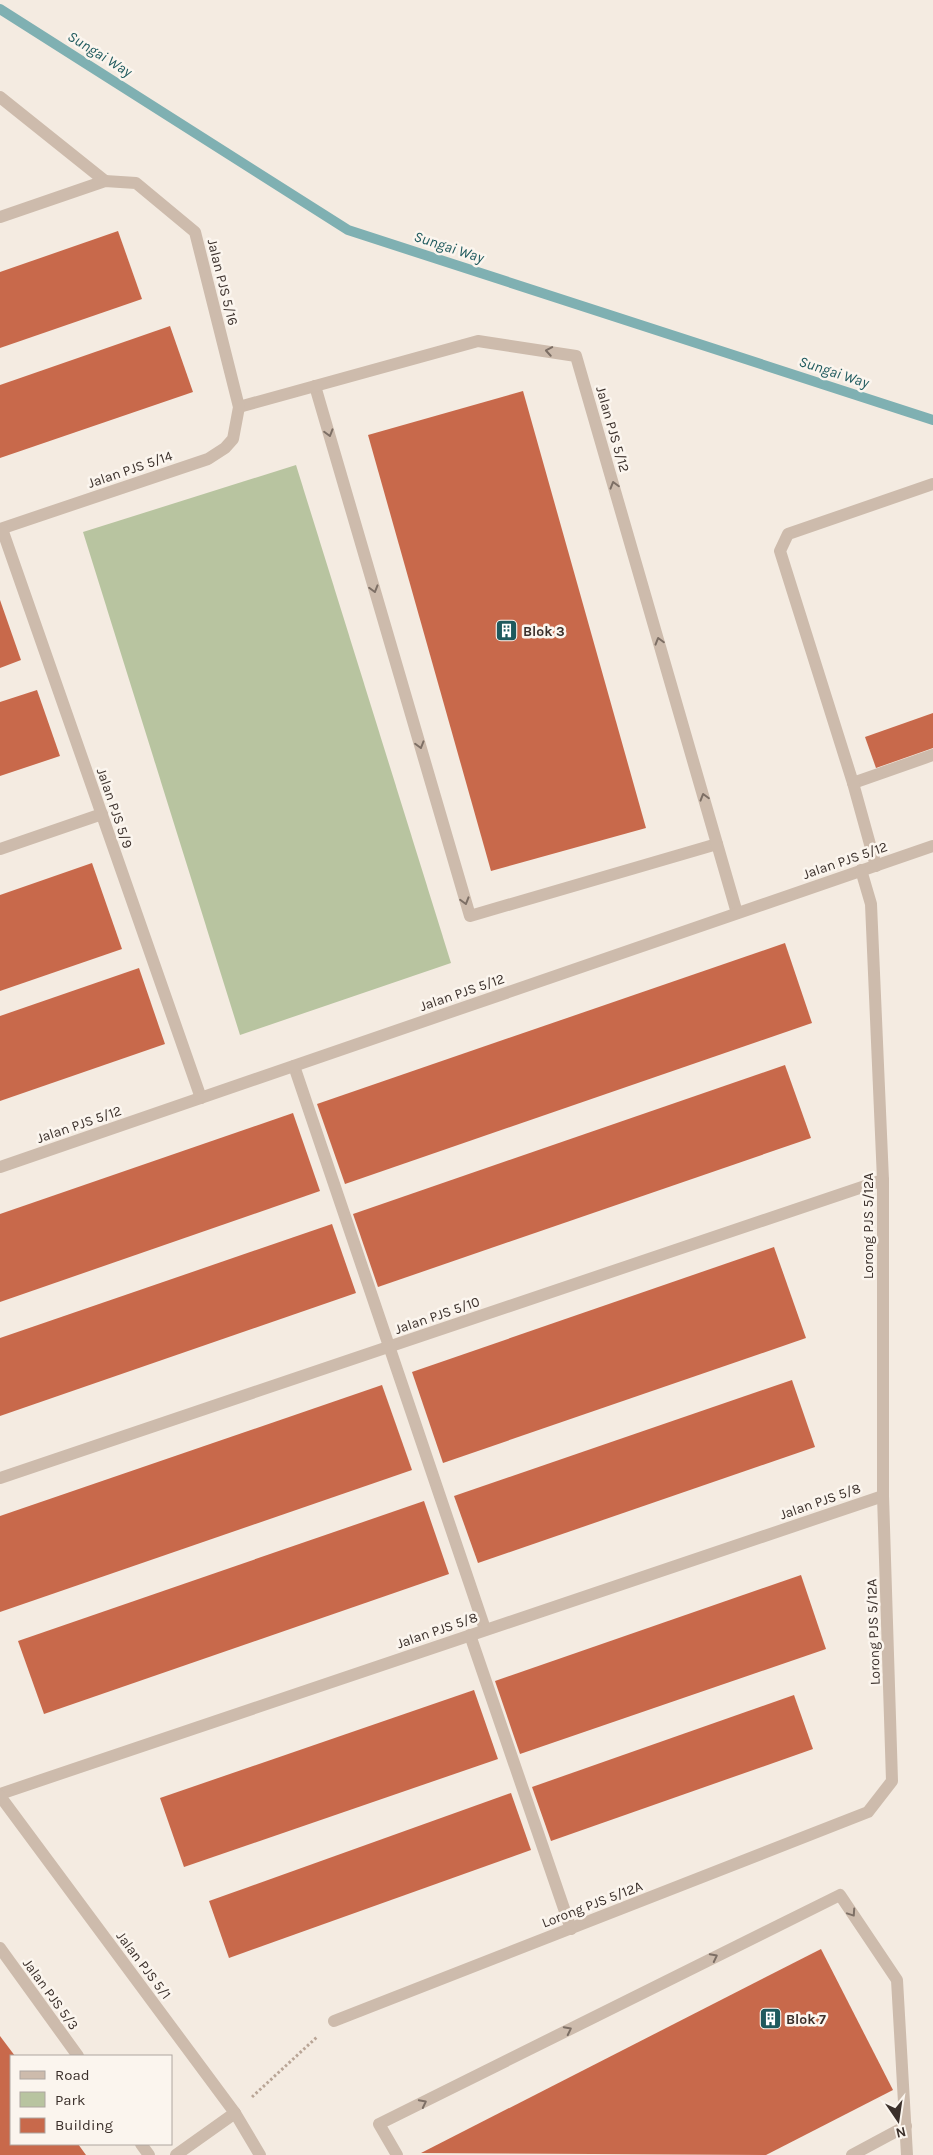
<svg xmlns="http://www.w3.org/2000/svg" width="933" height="2155" font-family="Karla,sans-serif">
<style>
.green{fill:#b8c4a0}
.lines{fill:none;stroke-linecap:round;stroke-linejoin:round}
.stream{stroke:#7fb0b2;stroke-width:10}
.building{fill:#c8694b}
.path{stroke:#b9a596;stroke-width:3;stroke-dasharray:2.5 2.5;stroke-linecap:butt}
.service{stroke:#cdbbac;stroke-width:12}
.minor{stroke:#cdbbac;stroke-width:12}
.tertiary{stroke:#cdbbac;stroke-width:12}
.oneway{stroke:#7d6f65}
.labels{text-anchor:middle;stroke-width:5;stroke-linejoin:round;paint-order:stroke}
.street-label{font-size:14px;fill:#3b302b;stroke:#fbf5ee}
.poi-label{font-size:14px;font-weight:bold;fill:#3b302b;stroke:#fbf5ee;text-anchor:start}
.water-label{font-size:15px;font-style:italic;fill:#1f5a5e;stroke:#fbf5ee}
</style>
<rect width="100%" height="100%" fill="#f4ebe1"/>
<path class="green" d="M296 465 451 963 240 1035 83 532Z"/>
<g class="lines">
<path class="stream" d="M0 9 348 230 933 420"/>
</g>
<g class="building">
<path d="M118 231 142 299 0 348V272Z"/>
<path d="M170 326 193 392 0 458V385Z"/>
<path d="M523 391 646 828 491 871 368 435Z"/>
<path d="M0 600 21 660 0 668Z"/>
<path d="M37 690 60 756 0 776V702Z"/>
<path d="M933 713V748L876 768 865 737Z"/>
<path d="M92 863 122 949 0 991V895Z"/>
<path d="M785 943 812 1023 345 1184 317 1104Z"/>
<path d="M139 968 165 1044 0 1101V1016Z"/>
<path d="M785 1065 811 1138 378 1287 353 1214Z"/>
<path d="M293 1113 320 1191 0 1302V1214Z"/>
<path d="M332 1224 356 1293 0 1416V1338Z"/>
<path d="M774 1247 806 1338 443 1463 412 1372Z"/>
<path d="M792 1380 815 1447 478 1563 454 1496Z"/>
<path d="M382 1385 412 1470 0 1612V1516Z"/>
<path d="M424 1501 449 1574 44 1714 18 1641Z"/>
<path d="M801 1575 826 1649 520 1754 495 1681Z"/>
<path d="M474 1690 498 1759 184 1867 160 1798Z"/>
<path d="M794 1695 813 1749 551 1841 532 1787Z"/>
<path d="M511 1793 531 1850 229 1958 209 1901Z"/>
<path d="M821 1949 893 2090 766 2155 421 2153Z"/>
<path d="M0 2036 15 2056H11V2144H78L86 2155H0Z"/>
</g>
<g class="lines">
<path class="path" d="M252 2097 317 2037"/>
<g class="service">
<path d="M0 97 105 181"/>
<path d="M315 386 470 916 717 844"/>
<path d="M239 407 478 341 576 356 737 913"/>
<path d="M853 783 933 755"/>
<path d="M876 866 853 783 780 551 788 534 933 484"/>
<path d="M294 1066 485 1629"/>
<path d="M470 1635 571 1929"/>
<path d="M397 2155 379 2124 840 1895 897 1980 907 2155"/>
<path d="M852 2155 906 2126"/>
</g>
<g class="minor">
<path d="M0 217 105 181 136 183 195 232 239 407 233 439 225 448 208 459 0 529"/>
<path d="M2 529 201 1098"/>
<path d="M0 849 102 814"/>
<path d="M0 1167 933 846"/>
<path d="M0 1478 883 1180"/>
<path d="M0 1794 883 1496"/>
<path d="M0 1948 78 2056"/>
<path d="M334 2021 868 1812 892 1781 883 1496V1180L871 904 861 870"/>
<path d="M141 2144 149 2155"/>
<path d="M176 2155 235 2113"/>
</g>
<path class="tertiary" d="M0 1796 235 2113 260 2155"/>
</g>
<defs><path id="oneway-chevron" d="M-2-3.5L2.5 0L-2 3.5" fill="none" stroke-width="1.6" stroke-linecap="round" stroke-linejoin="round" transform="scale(1.25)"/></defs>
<g class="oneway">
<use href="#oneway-chevron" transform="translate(549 351) rotate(-170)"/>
<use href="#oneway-chevron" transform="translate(329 433) rotate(74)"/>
<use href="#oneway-chevron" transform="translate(614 485) rotate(-106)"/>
<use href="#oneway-chevron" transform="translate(374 589) rotate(74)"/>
<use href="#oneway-chevron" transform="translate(659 641) rotate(-106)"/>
<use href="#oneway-chevron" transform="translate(420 745) rotate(74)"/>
<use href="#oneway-chevron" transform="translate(704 797) rotate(-106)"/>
<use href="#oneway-chevron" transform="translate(465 901) rotate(74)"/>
<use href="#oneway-chevron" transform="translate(852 1913) rotate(56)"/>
<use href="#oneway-chevron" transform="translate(714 1957) rotate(-27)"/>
<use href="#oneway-chevron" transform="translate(568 2030) rotate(-27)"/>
<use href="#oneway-chevron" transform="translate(423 2103) rotate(-27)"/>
</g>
<defs>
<symbol id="building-square" viewBox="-11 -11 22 22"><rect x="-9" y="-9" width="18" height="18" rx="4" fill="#1f5a5e" stroke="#fbf5ee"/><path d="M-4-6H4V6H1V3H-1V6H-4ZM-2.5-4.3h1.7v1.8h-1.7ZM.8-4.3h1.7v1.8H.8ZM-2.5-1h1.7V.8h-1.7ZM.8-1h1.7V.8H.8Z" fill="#fff"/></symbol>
</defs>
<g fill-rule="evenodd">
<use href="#building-square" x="494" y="618" width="25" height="25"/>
<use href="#building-square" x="758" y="2006" width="25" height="25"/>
</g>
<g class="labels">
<g class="street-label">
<text transform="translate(223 282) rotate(76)" y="5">Jalan PJS 5/16</text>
<text transform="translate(613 429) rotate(74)" y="5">Jalan PJS 5/12</text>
<text transform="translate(130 469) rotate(-19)" y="5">Jalan PJS 5/14</text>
<text transform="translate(115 808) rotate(71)" y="5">Jalan PJS 5/9</text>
<text transform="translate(845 860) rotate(-19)" y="5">Jalan PJS 5/12</text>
<text transform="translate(462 992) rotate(-19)" y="5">Jalan PJS 5/12</text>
<text transform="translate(79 1124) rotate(-19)" y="5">Jalan PJS 5/12</text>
<text transform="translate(868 1226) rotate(-90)" y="5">Lorong PJS 5/12A</text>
<text transform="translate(437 1315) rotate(-19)" y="5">Jalan PJS 5/10</text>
<text transform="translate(820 1501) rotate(-19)" y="5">Jalan PJS 5/8</text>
<text transform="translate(437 1630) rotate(-19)" y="5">Jalan PJS 5/8</text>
<text transform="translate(873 1632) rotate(-92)" y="5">Lorong PJS 5/12A</text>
<text transform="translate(592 1904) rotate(-21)" y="5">Lorong PJS 5/12A</text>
<text transform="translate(144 1965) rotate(53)" y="5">Jalan PJS 5/1</text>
<text transform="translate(51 1994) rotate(54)" y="5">Jalan PJS 5/3</text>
</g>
<g class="poi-label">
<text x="523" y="636">Blok 3</text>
<text x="786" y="2024">Blok 7</text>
</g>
<g class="water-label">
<text transform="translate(100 54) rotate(32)" y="5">Sungai Way</text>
<text transform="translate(449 247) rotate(18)" y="5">Sungai Way</text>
<text transform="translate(834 372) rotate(18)" y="5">Sungai Way</text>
</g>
</g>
<rect x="10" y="2055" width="162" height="90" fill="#fbf5ee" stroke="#aea6a0"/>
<rect x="20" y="2071" width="25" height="8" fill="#cdbbac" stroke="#aea6a0"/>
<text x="55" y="2080" font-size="15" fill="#3b302b">Road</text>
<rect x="20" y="2092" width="25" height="15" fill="#b8c4a0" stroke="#aea6a0"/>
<text x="55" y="2105" font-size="15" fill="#3b302b">Park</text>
<rect x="20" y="2118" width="25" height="15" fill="#c8694b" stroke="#aea6a0"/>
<text x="55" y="2130" font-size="15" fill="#3b302b">Building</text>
<g transform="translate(898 2120) rotate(167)" stroke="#fbf5ee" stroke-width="4" paint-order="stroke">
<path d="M0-4L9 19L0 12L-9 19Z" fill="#3b302b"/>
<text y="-8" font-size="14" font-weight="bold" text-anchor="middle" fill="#3b302b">N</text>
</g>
</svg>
